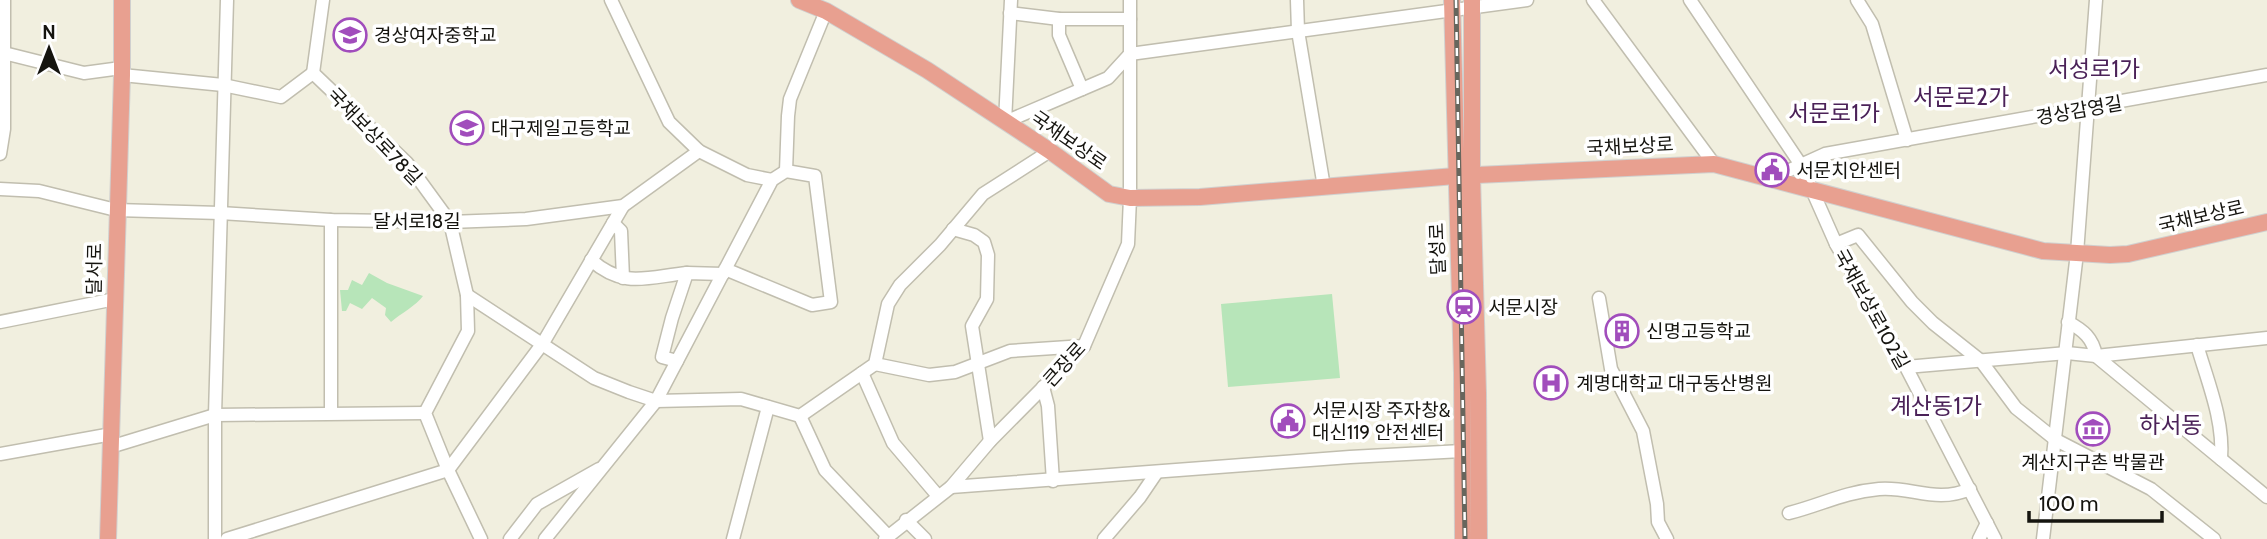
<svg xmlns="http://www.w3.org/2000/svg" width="2267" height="539" font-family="Cabin,'Noto Sans KR',sans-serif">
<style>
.green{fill:#b7e5b9}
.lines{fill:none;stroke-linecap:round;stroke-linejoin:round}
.minor-casing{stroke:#c1beaf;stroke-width:15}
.major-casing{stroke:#d0d0cf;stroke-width:18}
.minor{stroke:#fff;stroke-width:12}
.major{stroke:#e8a090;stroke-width:16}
.rail-casing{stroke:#68665d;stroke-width:5}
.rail{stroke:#fff;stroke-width:2.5;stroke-dasharray:8;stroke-linecap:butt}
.labels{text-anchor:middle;stroke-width:7;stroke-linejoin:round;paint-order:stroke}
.poi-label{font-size:19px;fill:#15140f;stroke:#fff;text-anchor:start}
.street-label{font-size:19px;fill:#15140f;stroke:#fff}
.quarter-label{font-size:23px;fill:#4b2258;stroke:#fff}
</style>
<rect width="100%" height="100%" fill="#f1efdf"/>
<g class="green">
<path d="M369 273 387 283 423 296C417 305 400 314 391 322L385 315 386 308 372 298 362 309 350 303 346 311H342L340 290H348L352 280 362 285Z"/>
<path d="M1332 294 1340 378 1228 387 1221 304Z"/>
</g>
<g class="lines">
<defs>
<g id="minor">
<path d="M611 0 669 122 699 151 747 175 772 180"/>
<path d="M1011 0 1005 122 1108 78 1130 54 1527 0"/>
<path d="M1297 0 1298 31 1324 187"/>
<path d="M1593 0 1714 164"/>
<path d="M1690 0 1801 165 1836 244 1906 367 1995 539"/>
<path d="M1857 0 1872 24 1907 140"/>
<path d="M1010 13 1059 19H1130"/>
<path d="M1059 19V35L1082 89"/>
<path d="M0 52 84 73 121 68"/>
<path d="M313 73 407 163 450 222 467 295 468 331 425 413 448 470 481 539"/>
<path d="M313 73 323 0"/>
<path d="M122 75 223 85 281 97 313 73"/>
<path d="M0 154 4 129V0"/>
<path d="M786 171 788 116 790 99 826 11"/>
<path d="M1772 178 1825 154 2267 75"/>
<path d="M0 189 39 191 116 210 220 213 331 220 450 222 526 219 623 206 699 151"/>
<path d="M613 223 621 231 623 278"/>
<path d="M953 229 974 235 984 242 988 255 987 299 972 326 990 441"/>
<path d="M1836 244 1858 235 1912 302 1933 323 1981 361 2016 408 2056 440 2151 489 2214 539"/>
<path d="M591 260C624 289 647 277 687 273"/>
<path d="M467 295 594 378 629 392 656 401 741 399 800 416 875 364 888 304 900 285 940 245 983 194 1050 151"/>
<path d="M1599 298 1611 369 1643 431 1657 504 1658 522 1667 539"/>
<path d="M0 322 115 299"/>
<path d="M2068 322C2083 330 2093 338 2096 356L2267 497"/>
<path d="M2197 345C2208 383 2224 420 2221 459"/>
<path d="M677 361 662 357 672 318 687 273 723 274"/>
<path d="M875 364 929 375 955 372 1010 351 1084 346"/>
<path d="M1906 367 2067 353 2096 356 2267 338"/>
<path d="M862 373 893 443 938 496"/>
<path d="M1043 387 1048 406 1053 481"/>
<path d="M331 413V220"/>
<path d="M800 416 825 470 888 536"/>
<path d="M110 447 215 415 425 413"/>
<path d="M0 454 112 434"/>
<path d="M951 487 1350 457 1462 451"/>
<path d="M1789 513C1821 505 1844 492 1879 489 1911 486 1936 504 1970 489"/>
<path d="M906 520 925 539"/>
<path d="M215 539V415L227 0"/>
<path d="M227 539 448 470 543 343 623 206"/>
<path d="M510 539 537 504 599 469"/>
<path d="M545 539 656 401 772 180 786 171 815 176 831 302 812 305 725 269"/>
<path d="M733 539 768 407"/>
<path d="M885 539 951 487 990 441 1084 346 1128 244 1130 198V0"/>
<path d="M1104 539 1140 497 1157 472"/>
<path d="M1979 539 1987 523"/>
<path d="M2043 539 2077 253 2096 0"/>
</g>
<g id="major">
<path d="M799 0 826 11 927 70 1050 151 1109 194 1130 198 1200 197 1455 176 1714 164 2043 251 2110 255 2128 254 2267 222"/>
<path d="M1452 0 1462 373 1463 539"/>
<path d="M1472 0V175L1478 393 1479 539"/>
<path d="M108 539 122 75V0"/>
</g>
</defs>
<use href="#minor" class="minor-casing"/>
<use href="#major" class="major-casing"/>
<use href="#minor" class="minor"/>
<use href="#major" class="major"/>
<defs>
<path id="rail" d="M1456 0 1465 539"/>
</defs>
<use href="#rail" class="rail-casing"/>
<use href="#rail" class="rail"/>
</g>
<defs>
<symbol id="school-ring" viewBox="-11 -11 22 22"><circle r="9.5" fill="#fff" stroke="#a14dbc" stroke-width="1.5"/><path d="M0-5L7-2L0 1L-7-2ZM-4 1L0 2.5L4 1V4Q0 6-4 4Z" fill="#a14dbc"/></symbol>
<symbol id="civic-ring" viewBox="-11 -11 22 22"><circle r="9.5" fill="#fff" stroke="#a14dbc" stroke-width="1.5"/><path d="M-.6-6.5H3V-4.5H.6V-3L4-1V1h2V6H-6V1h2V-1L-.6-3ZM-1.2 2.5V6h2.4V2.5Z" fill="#a14dbc"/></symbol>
<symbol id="station-ring" viewBox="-11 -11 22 22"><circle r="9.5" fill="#fff" stroke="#a14dbc" stroke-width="1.5"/><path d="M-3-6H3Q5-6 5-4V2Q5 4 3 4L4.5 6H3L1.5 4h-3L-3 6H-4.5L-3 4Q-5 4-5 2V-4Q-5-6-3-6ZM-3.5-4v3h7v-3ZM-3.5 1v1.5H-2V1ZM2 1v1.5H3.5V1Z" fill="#a14dbc"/></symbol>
<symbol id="building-ring" viewBox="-11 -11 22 22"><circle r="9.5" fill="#fff" stroke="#a14dbc" stroke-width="1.5"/><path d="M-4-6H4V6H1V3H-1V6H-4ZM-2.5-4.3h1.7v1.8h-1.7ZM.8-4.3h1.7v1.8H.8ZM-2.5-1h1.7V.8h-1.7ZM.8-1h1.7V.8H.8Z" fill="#a14dbc"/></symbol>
<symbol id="hospital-ring" viewBox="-11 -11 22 22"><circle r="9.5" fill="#fff" stroke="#a14dbc" stroke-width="1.5"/><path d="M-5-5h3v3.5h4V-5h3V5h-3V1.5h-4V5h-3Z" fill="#a14dbc"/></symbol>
<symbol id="museum-ring" viewBox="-11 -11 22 22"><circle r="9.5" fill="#fff" stroke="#a14dbc" stroke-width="1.5"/><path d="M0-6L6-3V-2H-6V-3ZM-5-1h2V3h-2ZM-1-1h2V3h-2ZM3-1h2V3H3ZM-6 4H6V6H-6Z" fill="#a14dbc"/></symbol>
</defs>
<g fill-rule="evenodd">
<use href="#school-ring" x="331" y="16" width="38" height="38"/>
<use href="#school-ring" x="448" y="109" width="38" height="38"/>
<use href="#civic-ring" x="1753" y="151" width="38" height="38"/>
<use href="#station-ring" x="1445" y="288" width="38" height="38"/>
<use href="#building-ring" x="1603" y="312" width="38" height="38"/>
<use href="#hospital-ring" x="1532" y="364" width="38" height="38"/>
<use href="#civic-ring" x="1269" y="402" width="38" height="38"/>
<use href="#museum-ring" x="2074" y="410" width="38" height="38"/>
</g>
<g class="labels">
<g class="poi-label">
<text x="374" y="42">경상여자중학교</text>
<text x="491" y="135">대구제일고등학교</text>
<text x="1796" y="177">서문치안센터</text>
<text x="1488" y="314">서문시장</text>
<text x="1646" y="338">신명고등학교</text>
<text x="1576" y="390">계명대학교 대구동산병원</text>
<text x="1312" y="417">서문시장 주자창&amp;<tspan x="1312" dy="22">대신119 안전센터</tspan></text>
<text x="2093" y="469" text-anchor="middle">계산지구촌 박물관</text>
</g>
<g class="street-label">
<text transform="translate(2079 110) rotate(-10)" y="7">경상감영길</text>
<text transform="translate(375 136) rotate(46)" y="7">국채보상로78길</text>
<text transform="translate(1069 140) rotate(35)" y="7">국채보상로</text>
<text transform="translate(1630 146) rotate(-3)" y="7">국채보상로</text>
<text transform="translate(2201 216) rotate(-13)" y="7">국채보상로</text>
<text x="417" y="228">달서로18길</text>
<text transform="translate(1437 249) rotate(-92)" y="7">달성로</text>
<text transform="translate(94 269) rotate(-89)" y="7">달서로</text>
<text transform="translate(1872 309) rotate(61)" y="7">국채보상로102길</text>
<text transform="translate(1064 364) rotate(-48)" y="7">큰장로</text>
</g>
<g class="quarter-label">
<text x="2094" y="77">서성로1가</text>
<text x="1961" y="105">서문로2가</text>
<text x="1834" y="121">서문로1가</text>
<text x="1936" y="414">계산동1가</text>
<text x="2171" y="433">하서동</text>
</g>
</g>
<g transform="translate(49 49)" stroke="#ffffff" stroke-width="5" paint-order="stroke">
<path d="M0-5L12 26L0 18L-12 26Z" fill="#15140f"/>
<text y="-10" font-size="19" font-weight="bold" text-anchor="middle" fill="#15140f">N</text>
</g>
<path d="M2029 511v10h133v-10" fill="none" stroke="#15140f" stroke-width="3.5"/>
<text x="2039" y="511" font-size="21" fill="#15140f" stroke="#ffffff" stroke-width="5" paint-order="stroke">100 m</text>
</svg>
